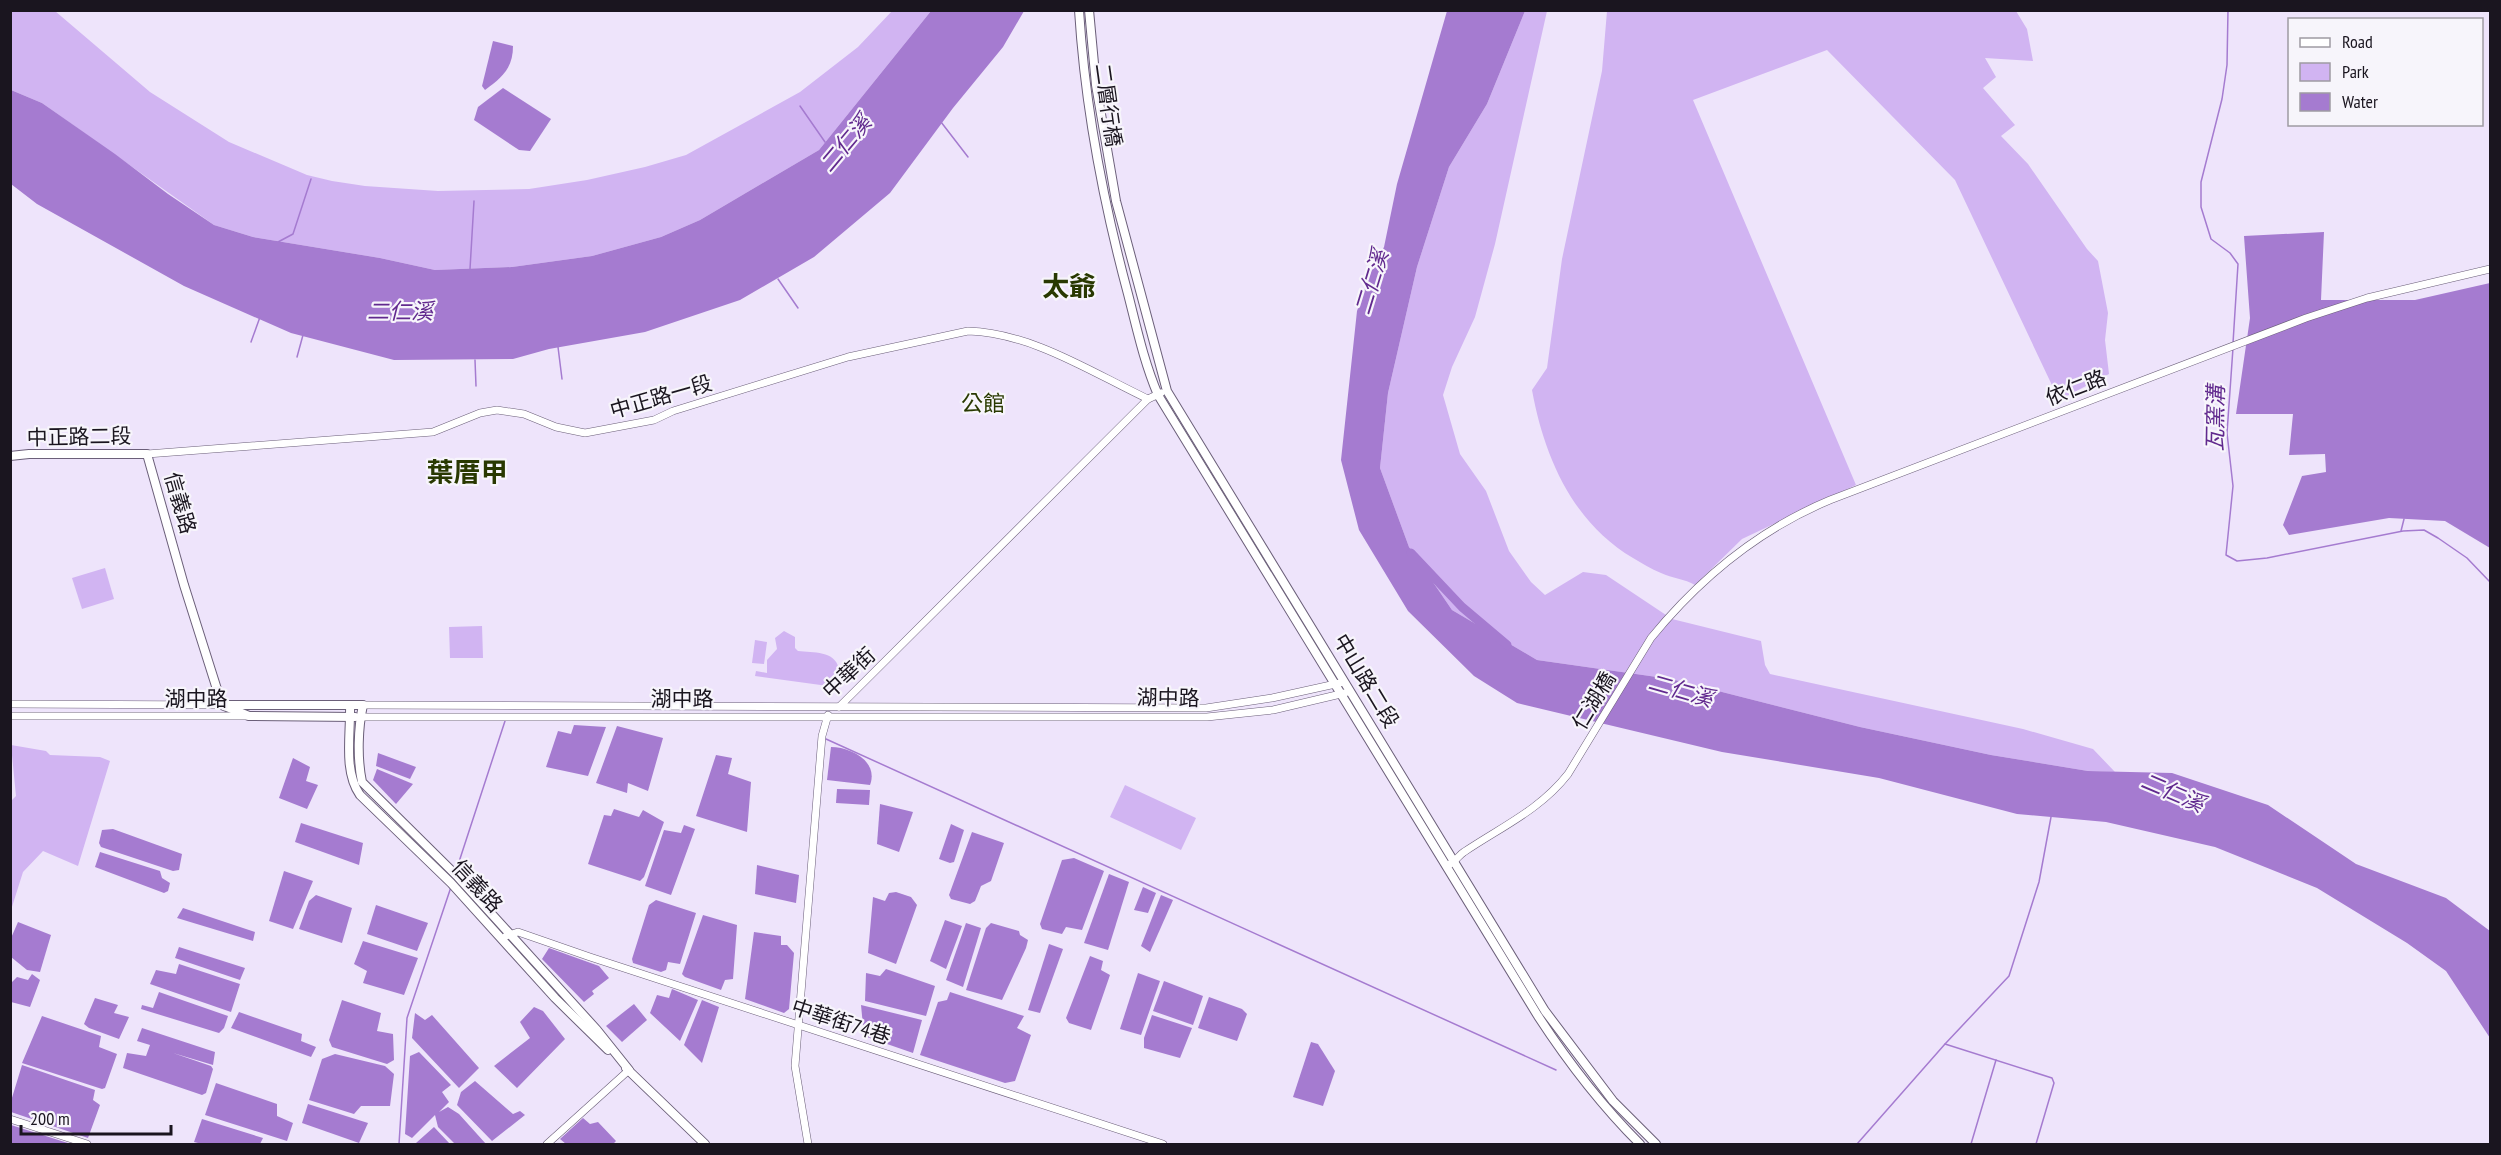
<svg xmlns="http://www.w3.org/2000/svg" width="2501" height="1155" font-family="'PT Sans Narrow','Noto Sans TC',sans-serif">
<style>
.green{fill:#d1b4f2}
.water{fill:#a57bd0}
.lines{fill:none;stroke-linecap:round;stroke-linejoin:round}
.stream{stroke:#a57bd0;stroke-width:1.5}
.river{stroke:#a57bd0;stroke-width:9}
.minor-casing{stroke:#6b5f79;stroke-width:8}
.major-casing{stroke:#6b5f79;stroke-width:10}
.minor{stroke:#fff;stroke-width:7}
.major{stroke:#fff;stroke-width:8}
.labels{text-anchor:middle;stroke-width:4.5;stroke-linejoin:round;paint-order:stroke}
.street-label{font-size:21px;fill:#1a151f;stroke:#f7f5fb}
.water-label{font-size:22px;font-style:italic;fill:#61298e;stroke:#f7f5fb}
.neighbourhood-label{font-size:22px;fill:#293901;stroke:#f7f5fb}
.district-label{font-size:27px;font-weight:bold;fill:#293901;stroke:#f7f5fb}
</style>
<rect width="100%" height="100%" fill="#eee4fb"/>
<g class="green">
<path d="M10 11H55L150 92 229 142 307 175 332 181 365 186 438 191 529 189 587 180 645 167 686 155 800 92 858 47 892 11H931L819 150 700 220 661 237 592 256 512 267 435 270 380 258 253 237 214 225 42 103 11 90Z"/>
<path d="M1525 11H1547L1495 244 1475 317 1452 367 1443 395 1460 454 1486 491 1509 551 1531 582 1545 595 1583 572 1606 575 1672 619 1761 641 1765 665 1770 674 2023 729 2093 749 2115 772 2088 771 1991 755 1860 727 1671 679 1537 660 1452 610 1409 547 1380 468 1388 393 1417 267 1449 167 1487 104Z"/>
<path d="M1607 11H2016L2027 29 2033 61 1985 58 1996 77 1983 88 2015 125 2001 136 2028 164 2087 249 2098 261 2108 313 2105 340 2109 374 2059 400 1955 180 1827 50 1693 100 1856 485 1742 539 1695 585C1685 579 1672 578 1661 573 1651 569 1642 563 1633 558 1572 522 1544 456 1532 390L1547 368 1562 259 1602 71Z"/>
<path d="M105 568 114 599 82 609 72 578Z"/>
<path d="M482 626 483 658H450L449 627Z"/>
<path d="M784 631 795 637V648L798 651C813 653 835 650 839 669L836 680 828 686 755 676 756 671 767 673V660L777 649 775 638Z"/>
<path d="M755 640 767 642 764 664 752 663Z"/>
<path d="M11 745 46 751 50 755 100 757 110 761 78 866 43 851 23 872 11 910 10 802 16 796Z"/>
<path d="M1125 785 1196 818 1181 850 1110 817Z"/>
</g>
<g class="water">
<path d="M931 11H1024L1003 47 953 108 890 193 814 257 740 300 645 332 549 349 513 359 394 360 291 333 184 286 37 204 11 184V90L42 103 115 154 168 194 214 225 253 237 380 258 435 270 512 267 592 256 661 237 700 220 819 150Z"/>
<path d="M1447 11H1525L1487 104 1449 167 1417 267 1388 393 1380 468 1409 547 1452 610 1537 660 1671 679 1860 727 1991 755 2088 771 2172 773 2268 805 2356 864 2446 898 2490 931V1038L2446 971 2407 943 2317 888 2215 847 2106 822 2017 814 1879 778 1722 752 1517 703 1474 676 1408 611 1359 530 1341 460 1357 311 1373 266 1384 247 1397 184Z"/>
<path d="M493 41 513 46C513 68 502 78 485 90L482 86Z"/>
<path d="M503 88 551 119 530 151 519 150 474 120 478 107Z"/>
<path d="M2324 232 2321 300H2415L2490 283V548L2445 521 2389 518 2289 535 2283 525 2302 476 2326 472 2325 454 2289 455 2293 414H2236L2250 318 2244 236Z"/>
<path d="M574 725 606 727 588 776 546 767 558 731 571 734Z"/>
<path d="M617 726 663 738 648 791 628 783 627 793 596 783Z"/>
<path d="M831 747C850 747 879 761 870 785L827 780Z"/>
<path d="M378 753 416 767 410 779 376 766Z"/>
<path d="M716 755 732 758 728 774 751 782 747 832 696 816Z"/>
<path d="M293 758 310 767 306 781 318 785 307 809 279 798Z"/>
<path d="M377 769 413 784 396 804 373 780Z"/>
<path d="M837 789 870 790 869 805 836 803Z"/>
<path d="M880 804 913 812 899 852 877 844Z"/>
<path d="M614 809 639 817 643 810 664 822 644 877 640 881 588 864 604 815 611 816Z"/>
<path d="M301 823 363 843 359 865 295 842Z"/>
<path d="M951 824 964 830 954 862 950 863 939 859Z"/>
<path d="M684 825 695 829 671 895 645 886 664 830 681 833Z"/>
<path d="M113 829 182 854 179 870 173 871 101 847 99 843 102 830Z"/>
<path d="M972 832 1004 843 991 881 981 886 975 901 970 904 951 899 949 895Z"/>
<path d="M100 852 160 871 162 878 170 883 168 891 164 893 95 867Z"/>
<path d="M1074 858 1104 871 1082 930 1066 927 1062 934 1042 929 1040 924 1062 860Z"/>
<path d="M757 865 799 875 796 903 755 894Z"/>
<path d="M284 871 313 881 293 929 269 921Z"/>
<path d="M1109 874 1129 882 1108 950 1084 943Z"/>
<path d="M1143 887 1156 893 1148 913 1134 910Z"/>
<path d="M896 892 911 897 917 905 896 964 868 953 873 897 885 901 889 893Z"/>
<path d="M316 895 352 908 342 943 299 929 309 901Z"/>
<path d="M1161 895 1173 900 1150 952 1141 946Z"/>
<path d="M656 900 696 913 680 964 668 962 666 970 661 972 633 963 632 959 649 905Z"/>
<path d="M376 905 428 923 417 951 367 934Z"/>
<path d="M183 908 255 932 253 941 177 918Z"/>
<path d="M703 915 737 925 733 979 725 980 721 990 685 977 682 974Z"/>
<path d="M945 920 962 926 946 969 930 961Z"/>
<path d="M18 922 51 935 40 972 27 970 11 957V938Z"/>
<path d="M966 923 981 928 963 987 946 980Z"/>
<path d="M991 923 1019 931 1020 935 1028 940 1026 948 1002 1000 966 990 986 928Z"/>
<path d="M754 932 781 936V945H787L794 953 789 1009 784 1013 745 999Z"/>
<path d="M363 941 418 958 404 995 363 983 367 971 354 964Z"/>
<path d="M1049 944 1063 949 1040 1013 1028 1010Z"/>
<path d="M179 947 245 968 240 980 175 958Z"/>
<path d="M549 948 599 966 609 978 592 991 594 994 584 1002 542 959Z"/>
<path d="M1090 956 1103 961 1101 970 1110 975 1091 1030 1069 1023 1066 1018Z"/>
<path d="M179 964 240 984 231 1012 150 984 156 970 176 974Z"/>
<path d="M886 969 935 986 926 1016 865 1001 866 973 880 976Z"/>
<path d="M1138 973 1160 981 1141 1035 1120 1029Z"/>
<path d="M32 974 40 980 30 1007 11 1002 12 982 17 977 28 980Z"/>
<path d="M1164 981 1203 996 1193 1025 1153 1011Z"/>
<path d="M672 989 698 1000 680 1041 650 1013 657 995 669 998Z"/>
<path d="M159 992 228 1016 224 1028 219 1033 141 1009 142 1005 153 1008Z"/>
<path d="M950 992 1024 1016 1017 1028 1031 1035 1015 1081 1005 1083 920 1055 938 1002 947 1000Z"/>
<path d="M1209 997 1242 1009 1247 1014 1237 1041 1198 1028Z"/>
<path d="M95 998 118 1005 114 1013 129 1017 119 1039 89 1028 84 1024Z"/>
<path d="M342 1000 381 1013 377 1031 393 1034 394 1060 387 1064 332 1047 329 1040Z"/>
<path d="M702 1000 719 1007 702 1063 684 1045Z"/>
<path d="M634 1004 647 1020 622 1042 606 1026Z"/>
<path d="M861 1005 922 1020 913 1053 864 1036Z"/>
<path d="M534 1007 543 1011 565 1039 517 1088 494 1066 530 1038 520 1022Z"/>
<path d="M239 1012 302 1034 301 1041 316 1047 311 1057 231 1028Z"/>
<path d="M415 1013 425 1020 432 1015 479 1068 459 1088 412 1038Z"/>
<path d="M1152 1015 1192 1028 1180 1058 1144 1048V1038Z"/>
<path d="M42 1016 101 1036 99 1047 117 1054 105 1088 102 1089 22 1063Z"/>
<path d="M142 1028 215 1052 213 1065 173 1053 211 1066 213 1069 206 1093 202 1095 123 1068 127 1053 146 1056 150 1045 137 1041Z"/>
<path d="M1311 1042 1318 1044 1335 1071 1323 1106 1293 1097Z"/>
<path d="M419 1052 451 1085 442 1092 449 1102 439 1112 448 1107 459 1114 486 1144H455L438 1127 435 1115 412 1138 405 1134 410 1056Z"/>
<path d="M335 1054 385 1066 394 1074 390 1106H361L354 1114 309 1100 322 1059Z"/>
<path d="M22 1065 95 1090 93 1100 100 1105 88 1138 11 1112V1101Z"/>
<path d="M475 1081 513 1114 520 1111 525 1115 492 1141 457 1105 461 1092Z"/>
<path d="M216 1083 277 1104V1116L293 1123 287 1141 205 1115Z"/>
<path d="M308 1104 368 1123 359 1143 302 1123Z"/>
<path d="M583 1118 590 1124 598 1122 616 1141 613 1144H566L560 1139Z"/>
<path d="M202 1119 263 1138 260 1144H202L194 1142Z"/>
<path d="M11 1125 71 1144H11Z"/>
<path d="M434 1127 450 1144H418L416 1143Z"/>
</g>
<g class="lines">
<g class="stream">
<path d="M2228 10 2227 65 2222 99 2201 182V207L2211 239 2230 253 2238 264 2233 343"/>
<path d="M800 106 825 142"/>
<path d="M941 122 968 157"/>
<path d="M278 242 293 234 311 179"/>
<path d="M470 269 474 201"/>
<path d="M778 279 798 308"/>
<path d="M251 342 260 317"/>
<path d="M558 347 562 379"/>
<path d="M2233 348 2227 433 2233 486 2226 555 2237 561 2267 558 2403 531 2424 530 2438 538 2467 558 2490 582"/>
<path d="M297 357 303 335"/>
<path d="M475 360 476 386"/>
<path d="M2401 531 2404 519"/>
<path d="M826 739 1556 1070"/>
<path d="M456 871 505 721"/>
<path d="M1945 1044 2052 1078 2054 1083 2036 1144"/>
<path d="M399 1144 407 1018 451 887"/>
<path d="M1857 1144 1945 1044 2009 976 2039 882 2051 817"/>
<path d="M1971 1144 1996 1060"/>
</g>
<path class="river" d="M1411 553 1462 607 1507 645"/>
<defs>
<g id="minor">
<path d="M147 454 433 432 480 413 497 410 524 414 556 427 585 433 654 420 673 411 848 357 968 331C1032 333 1091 372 1148 399L1161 393"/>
<path d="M10 704 222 705"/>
<path d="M363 705 1206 708 1272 698 1340 683"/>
<path d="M839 707 1148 399"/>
<path d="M10 716H248"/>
<path d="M360 717H1207L1273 710 1345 693"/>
<path d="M1450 864C1456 861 1459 855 1464 852 1501 827 1540 810 1568 774L1651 638C1700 578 1758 530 1830 500L2306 318 2367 298 2490 269"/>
<path d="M506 936 518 932 590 957 1163 1144"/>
<path d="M10 1119 87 1144"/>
<path d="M547 1144 629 1070"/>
<path d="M808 1144 795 1066 822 736 828 715"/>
</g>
<g id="major">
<path d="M1079 10C1085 107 1103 201 1128 294 1137 329 1144 362 1158 395L1538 1016C1568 1062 1601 1105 1640 1144"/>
<path d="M1089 10 1096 85 1116 201 1167 391 1545 1011 1613 1101 1656 1144"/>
<path d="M10 456 29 454H147L184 585 222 705 249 716 355 717"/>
<path d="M222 705H363C358 728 357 758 362 782L458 877 597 1030 629 1070"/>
<path d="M350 705C351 734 343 771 360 795L451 883 555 998 608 1050"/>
<path d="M626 1068 705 1144"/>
</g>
</defs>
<use href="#minor" class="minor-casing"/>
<use href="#major" class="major-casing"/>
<use href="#minor" class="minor"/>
<use href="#major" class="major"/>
</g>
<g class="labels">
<g class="street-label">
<text transform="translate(1108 105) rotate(82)" y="7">二層行橋</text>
<text transform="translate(2076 388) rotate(-21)" y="7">依仁路</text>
<text transform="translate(661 397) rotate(-16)" y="7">中正路一段</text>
<text transform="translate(79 437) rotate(-1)" y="7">中正路二段</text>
<text transform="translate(180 503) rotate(74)" y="7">信義路</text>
<text transform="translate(849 673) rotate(-43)" y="7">中華街</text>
<text transform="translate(1366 681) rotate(59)" y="7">中山路二段</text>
<text transform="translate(1168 698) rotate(1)" y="7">湖中路</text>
<text x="196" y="706">湖中路</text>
<text x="682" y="706">湖中路</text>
<text transform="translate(1594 701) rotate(-59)" y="7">仁湖橋</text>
<text transform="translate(477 886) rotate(47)" y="7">信義路</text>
<text transform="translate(841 1022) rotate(18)" y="7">中華街74巷</text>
</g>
<g class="water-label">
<text transform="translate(845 143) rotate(-50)" y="8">二仁溪</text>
<text transform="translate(1371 282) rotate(-73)" y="8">二仁溪</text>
<text x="400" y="319">二仁溪</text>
<text transform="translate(2215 418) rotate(-89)" y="8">瓦窯溝</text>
<text transform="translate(1681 690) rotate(16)" y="8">二仁溪</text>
<text transform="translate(2173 792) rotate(23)" y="8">二仁溪</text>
</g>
<g class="neighbourhood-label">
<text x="983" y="411">公館</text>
</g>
<g class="district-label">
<text x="1069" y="296">太爺</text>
<text x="467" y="482">葉厝甲</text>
</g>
</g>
<rect width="2501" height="1155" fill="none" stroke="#1a151f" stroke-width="24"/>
<rect x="2288" y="18" width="195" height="108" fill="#f7f5fb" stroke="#9f9ba3" stroke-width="1.5"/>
<rect x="2300" y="38" width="30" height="9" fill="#ffffff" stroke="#9f9ba3" stroke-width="1.5"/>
<text x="2342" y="48" font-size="18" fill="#1a151f">Road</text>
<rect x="2300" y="63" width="30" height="18" fill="#d1b4f2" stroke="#9f9ba3" stroke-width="1.5"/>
<text x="2342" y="78" font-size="18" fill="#1a151f">Park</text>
<rect x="2300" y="93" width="30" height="18" fill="#a57bd0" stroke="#9f9ba3" stroke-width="1.5"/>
<text x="2342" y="108" font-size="18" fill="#1a151f">Water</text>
<path d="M21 1125v9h150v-9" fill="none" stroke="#1a151f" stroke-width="3"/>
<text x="30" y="1125" font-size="18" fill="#1a151f" stroke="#f7f5fb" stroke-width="4.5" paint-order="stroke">200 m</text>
</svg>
